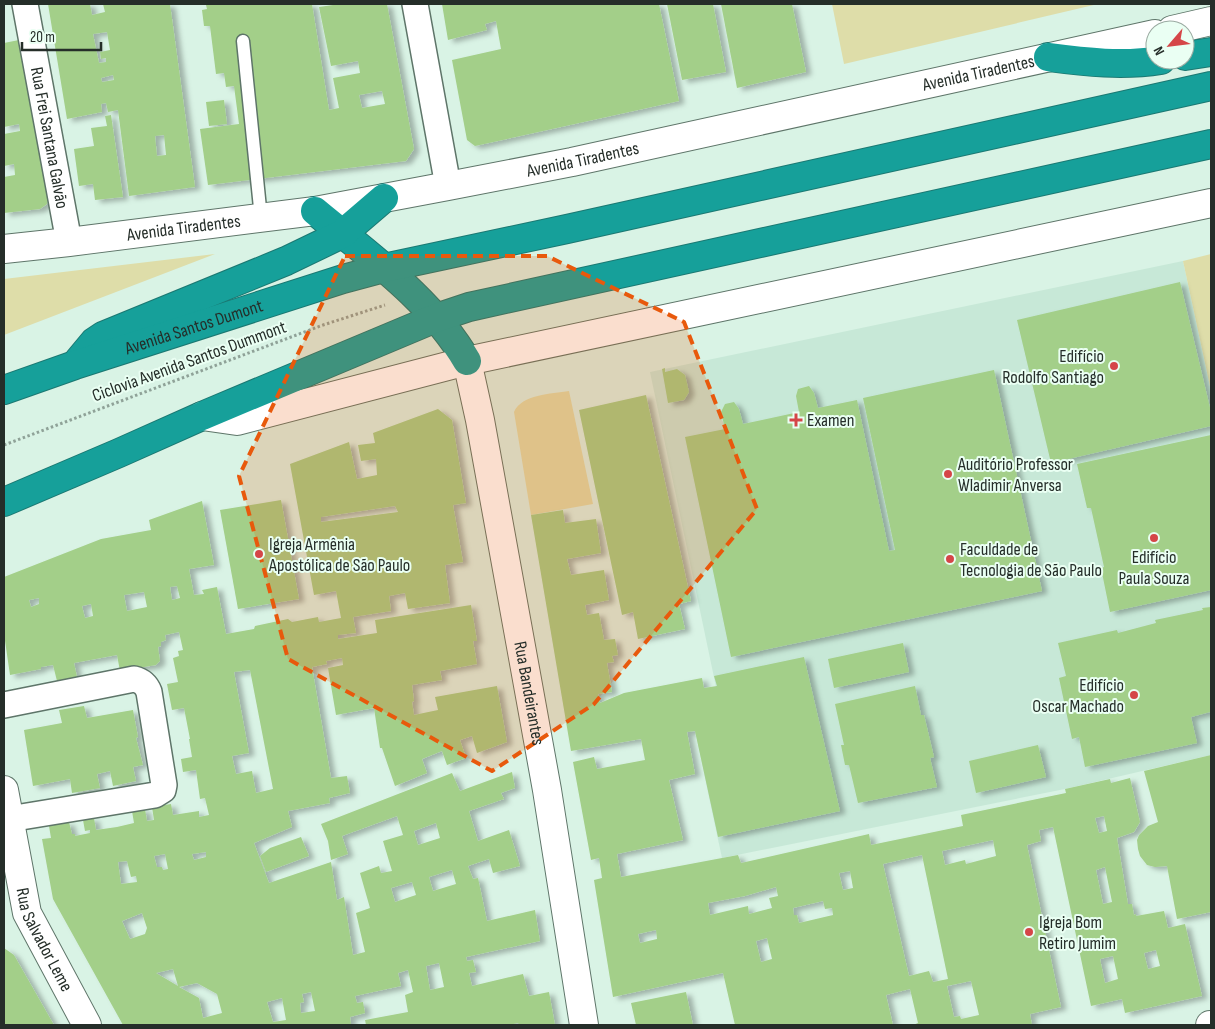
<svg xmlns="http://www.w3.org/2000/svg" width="1215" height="1029" font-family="'Sofia Sans Condensed',sans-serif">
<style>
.built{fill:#c7e8d7}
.green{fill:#dedda9}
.building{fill:#a3cf89;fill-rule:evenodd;filter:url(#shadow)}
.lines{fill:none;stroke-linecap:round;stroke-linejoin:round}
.lane-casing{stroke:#5e7569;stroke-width:15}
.street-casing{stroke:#5e7569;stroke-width:28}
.secondary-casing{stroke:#5e7569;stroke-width:30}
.highway-casing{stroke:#1b7872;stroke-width:30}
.path{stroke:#8fa298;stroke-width:3;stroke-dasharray:2.5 2.5;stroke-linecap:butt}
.lane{stroke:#fff;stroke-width:12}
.street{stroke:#fff;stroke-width:25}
.secondary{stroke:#fff;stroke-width:28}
.highway{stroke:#16a09a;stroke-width:28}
.marked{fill:#e8590c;fill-opacity:0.2;stroke:#e8590c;stroke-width:4;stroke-dasharray:10 6;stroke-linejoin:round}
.poi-dot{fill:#d54648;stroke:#eafff3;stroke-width:2}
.labels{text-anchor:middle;stroke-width:4;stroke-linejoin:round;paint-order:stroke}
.street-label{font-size:18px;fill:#252e29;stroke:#eafff3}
.poi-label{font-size:18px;fill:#252e29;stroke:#eafff3;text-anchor:start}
</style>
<defs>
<filter id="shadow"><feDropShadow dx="5.5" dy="3" stdDeviation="2.5" flood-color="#0004"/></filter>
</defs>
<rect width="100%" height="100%" fill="#d9f3e5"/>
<path class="built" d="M1183 261 1211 391V755L1065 789 722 858 695 731 724 725 650 372Z"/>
<g class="green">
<path d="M832 4H1098L844 64Z"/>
<path d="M215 254 4 335V279Z"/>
<path d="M1211 254V391L1183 261Z"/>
<path d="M569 391 593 504 531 515 514 412C522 394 551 394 569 391Z"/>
</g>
<g class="building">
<path d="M48 4H90L92 15 105 12 103 4H170L195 187 129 196 118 110 108 112 106 103 101 104 102 112 67 119ZM107 32 110 50 100 52 101 59 106 58V62L99 63 93 34ZM113 75 114 80 102 82 101 78ZM164 135 166 155 157 156 155 136Z"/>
<path d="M213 4H312L329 110 339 108 333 78 360 73 358 61 331 66 319 7 340 4H387L414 149 406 161 208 185 200 129 239 124 234 86 226 87 224 73 216 74 210 26H204L202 10 207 9 206 5ZM382 91 385 104 362 108 359 95Z"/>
<path d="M442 4H659L679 101 475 146 467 140 452 60 501 49 496 21 485 24 487 30 448 40Z"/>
<path d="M667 4H713L726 72 682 80Z"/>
<path d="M721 4H792L806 72 737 88Z"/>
<path d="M24 39 48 199 47 204 40 209 4 213V177L15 175 14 164 4 166V134L20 131 19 124 4 127V43Z"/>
<path d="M224 100 227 124 209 126 206 102Z"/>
<path d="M111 115 123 197 95 200 93 184 79 186 74 149 94 146 91 128 107 126 105 116Z"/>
<path d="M1180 282 1211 412V426L1051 463 1017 320Z"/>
<path d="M665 368V372L677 369 685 375 689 392 684 400 668 403 662 369Z"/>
<path d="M994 370 1042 591 731 657 685 437 725 429 721 412 725 404 734 402 739 409 743 424 799 412 796 396 798 389 809 386 814 393 818 408 857 400 889 551 895 550 863 398Z"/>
<path d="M646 395 691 601 679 604 685 629 638 639 633 612 622 615 579 410Z"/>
<path d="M438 409 452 420 466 503 453 505 463 562 445 565 450 603 408 609 405 593 389 596 391 611 353 617 356 633 338 635V639L377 633 375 620 471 605 477 641H473L477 664 440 671 442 680 412 685 414 701 412 702 414 715 438 710 435 697 497 686 507 742 477 753 472 736 460 740 466 758 447 765 442 751 422 759 427 773 395 786 382 748H380L374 708 336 715 328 668 343 665 342 658 326 661 327 664 312 667 331 778 347 776 350 793 329 798 330 803 288 811 292 827 254 843 269 883 331 862 337 900 344 897 353 955 365 952 356 913 370 908 360 873 379 866 381 873 392 871 383 841 403 835 397 816 342 836 348 854 331 860 328 841 321 824 452 773 460 791 512 772 515 788 501 793 504 799 469 811 478 841 509 830 520 866 493 873 489 859 468 866 473 879 478 878 487 921 535 910 540 941 466 957 467 961 473 960 476 972 469 973 472 986 523 974 529 996 549 992 555 1025H519L518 1023 509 1025H366L365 1020 408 1012 405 995 413 992 408 970 398 973 401 986 355 996 357 1003 363 1002 365 1013 350 1017 351 1025H123L53 899 42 839 51 838 49 826 69 822 72 834H75V836L90 833V830L85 831 83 820 94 818 96 830 117 827 134 823 132 811 145 809 147 821 154 820 152 807 171 804 173 815 199 811V817L209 815 205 798 200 799 196 770 183 772 181 759 192 757 189 739H190L184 708 172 710 167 684 178 682 173 658 179 656 178 651 183 650 179 632 165 635 166 640 161 642V646L158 647 160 661 156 665 120 671 117 655 74 663 77 677 57 681 53 665 41 667V669L10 675 4 634V577L101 539 151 530 149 520 202 501 214 565 189 569 194 595 204 594 202 590 217 587 226 634 254 629 255 626 288 619 292 622 318 617 319 622 341 618 336 591 314 595 290 464 349 442 357 479 377 475 376 459 361 461 358 445 375 443 373 433ZM395 506 398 512 321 522V517ZM177 586 180 598 172 600 170 587ZM144 592 147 607 127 611 124 595ZM39 598V604L31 607 29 600ZM91 604 93 616 85 618 82 606ZM250 670 273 789 256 793 252 771 236 774 232 756 249 753 234 672ZM436 823 440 838 418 845 414 831ZM206 852V857L194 860 192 854ZM165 854 168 869 163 870 162 867H157L154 856ZM127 861 131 877 136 876 137 882 121 884 118 862ZM452 870 456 884 433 891 429 877ZM412 882 416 895 395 902 391 888ZM142 913 147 928 145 934 130 939 122 921ZM439 963 444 987 430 990 426 966ZM173 969 178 986 156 973ZM197 983 217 994 222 1013 203 1018 199 998 179 987ZM311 992 315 1011 301 1013 300 1003 304 1002 302 994ZM282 998 286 1020 273 1022 267 1002Z"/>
<path d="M1211 435V590L1110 612 1101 568 1104 567 1091 508H1087L1077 464Z"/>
<path d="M281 500 299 599 238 609 220 510Z"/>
<path d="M563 510 565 523 596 519 601 553 567 559 571 575 604 570 609 600 585 605 587 615 599 613 604 640 615 639 618 655 612 656 614 662 607 663 612 692 598 694 600 703 624 693 702 678 704 688 717 686 714 676 804 657 840 811 718 837 695 731 687 732 695 774 669 780 683 840 617 854 621 877 738 855 741 863 869 834 871 845 963 826 961 815 1066 793 1065 789 1110 779 1111 783 1130 778 1140 822 1134 832 1117 838 1128 904H1132L1134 915 1136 914V916L1164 911 1168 928 1185 924 1202 996 1125 1013 1122 999 1091 1006 1053 827 1039 830 1041 841 1027 845 1061 1007 1030 1014 1032 1025H913L918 1023 910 989 886 995 893 1025H735L723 973 613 997 594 880 602 878 599 858 591 860 573 762 594 757 597 769 645 760 641 739 571 751 531 515ZM1104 816 1107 831 1099 833 1095 818ZM993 840 996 856 966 864 965 860 945 865 942 851ZM922 855 948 979 933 982 929 971 909 976 883 864ZM1105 867 1112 902 1103 904 1096 870ZM850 871 853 888 843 890 839 873ZM776 887 778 896 769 898 772 908 749 914 748 906 710 915 708 903 745 896ZM823 901 825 909 832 908 833 915 799 923 797 915H794L793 908ZM656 930 657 939 640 943 638 934ZM767 938 772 959 761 962 756 941ZM1156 950 1160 966 1148 969 1144 953ZM1113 956 1118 979 1105 983 1100 959ZM971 981 979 1015 961 1019 960 1016 954 1017 947 986Z"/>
<path d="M1211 607V716L1210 712 1191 717 1197 743 1085 767 1079 737 1072 739 1059 678 1066 676 1058 643 1117 630 1118 633 1156 623 1155 620 1203 610 1202 608Z"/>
<path d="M903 643 909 672 834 688 828 659Z"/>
<path d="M915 686 921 715H924L934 757 930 758 937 787 858 803 849 765H845L841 745H844L835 704Z"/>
<path d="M84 706 87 718 133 710 138 737 136 738 143 765 133 767 136 781 113 786 110 771 97 774 100 788 72 793 70 779 33 786 24 730 62 723 59 710Z"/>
<path d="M1038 745 1046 777 976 793 969 761Z"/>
<path d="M1211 755V912L1177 919 1167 866 1155 867 1147 865 1140 856 1138 849 1137 840 1139 835 1148 826 1158 822 1144 771Z"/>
<path d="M301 837 309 856 266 872 260 856 270 848Z"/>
<path d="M4 948 14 955 54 1025H4Z"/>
<path d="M686 992 693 1025H636L631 1003Z"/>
</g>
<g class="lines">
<defs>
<path id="lane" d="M243 41 261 218"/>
<g id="street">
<path id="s1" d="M25 4 69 242"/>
<path d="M415 4 448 186"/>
<path d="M4 705 134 679C142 681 146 684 149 692L164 785 163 790 155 795 9 819"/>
</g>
<g id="secondary">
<path d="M1172 30 1211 21"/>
<path id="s2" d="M4 249 69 242 315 211 448 186 572 162 1155 34"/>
<path id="s3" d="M467 361 480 420 547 790 584 1025"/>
<path d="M202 416 237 421 467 361 1211 203"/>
<path id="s4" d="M4 790 27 913 87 1025"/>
<path d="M1210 1025H1211"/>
</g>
<g id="highway">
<path d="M1185 56 1211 52"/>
<path d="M1048 57C1086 62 1123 66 1161 60"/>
<path d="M315 211C369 256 431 299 467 361"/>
<path d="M79 360 94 342 103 336 286 261 342 234 384 198"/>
<path id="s5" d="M4 390 75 365 343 279 384 268 567 229 1211 86"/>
<path d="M4 502 119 453 202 416 436 318 469 307 1211 144"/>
</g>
</defs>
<use href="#lane" class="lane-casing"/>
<use href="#street" class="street-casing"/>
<use href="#secondary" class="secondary-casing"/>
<use href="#highway" class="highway-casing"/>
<path class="path" d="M4 445 323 325 385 305"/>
<use href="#lane" class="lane"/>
<use href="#street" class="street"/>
<use href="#secondary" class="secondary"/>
<use href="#highway" class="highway"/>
</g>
<path class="marked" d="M345 256H547L684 322 757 509 594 704 492 771 288 659 239 476Z"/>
<g class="poi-dot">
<circle cx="1114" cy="366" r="5"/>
<path d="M793.5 412.5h5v5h5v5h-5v5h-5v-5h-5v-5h5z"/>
<circle cx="948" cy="474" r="5"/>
<circle cx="1154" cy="538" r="5"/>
<circle cx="259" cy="554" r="5"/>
<circle cx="950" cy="559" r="5"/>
<circle cx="1134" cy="695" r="5"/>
<circle cx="1029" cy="932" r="5"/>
</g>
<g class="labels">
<g class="street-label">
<text dy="6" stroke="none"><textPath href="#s2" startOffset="991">Avenida Tiradentes</textPath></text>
<text dy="6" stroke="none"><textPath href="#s1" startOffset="136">Rua Frei Santana Galvão</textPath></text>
<text dy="6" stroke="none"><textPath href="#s2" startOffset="586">Avenida Tiradentes</textPath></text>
<text dy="6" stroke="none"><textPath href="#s2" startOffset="181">Avenida Tiradentes</textPath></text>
<text dy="6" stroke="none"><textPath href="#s5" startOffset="200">Avenida Santos Dumont</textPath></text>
<text transform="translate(189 361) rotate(-20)" y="6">Ciclovia Avenida Santos Dummont</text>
<text dy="6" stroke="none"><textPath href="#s3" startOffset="338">Rua Bandeirantes</textPath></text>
<text dy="6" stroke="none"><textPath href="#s4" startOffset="156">Rua Salvador Leme</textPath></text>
</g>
<g class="poi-label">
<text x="1104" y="362" text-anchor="end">Edifício<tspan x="1104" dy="21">Rodolfo Santiago</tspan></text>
<text x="807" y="426">Examen</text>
<text x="958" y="470">Auditório Professor<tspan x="958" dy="21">Wladimir Anversa</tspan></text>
<text x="269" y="550">Igreja Armênia<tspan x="269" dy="21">Apostólica de São Paulo</tspan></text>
<text x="960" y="555">Faculdade de<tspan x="960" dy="21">Tecnologia de São Paulo</tspan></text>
<text x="1154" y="563" text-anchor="middle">Edifício<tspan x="1154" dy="21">Paula Souza</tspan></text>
<text x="1124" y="691" text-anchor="end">Edifício<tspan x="1124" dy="21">Oscar Machado</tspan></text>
<text x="1039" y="928">Igreja Bom<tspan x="1039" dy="21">Retiro Jumim</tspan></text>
</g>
</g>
<rect width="1215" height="1029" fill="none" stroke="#252e29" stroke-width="10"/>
<g transform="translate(1170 45) rotate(242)"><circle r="24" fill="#eafff3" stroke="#9baba2"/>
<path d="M0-4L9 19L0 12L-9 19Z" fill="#d54648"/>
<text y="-8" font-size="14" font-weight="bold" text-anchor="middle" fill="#252e29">N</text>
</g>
<path d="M22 42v8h79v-8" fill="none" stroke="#252e29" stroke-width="2.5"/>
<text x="30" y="42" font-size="15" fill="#252e29" stroke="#eafff3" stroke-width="4" paint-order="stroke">20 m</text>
</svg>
